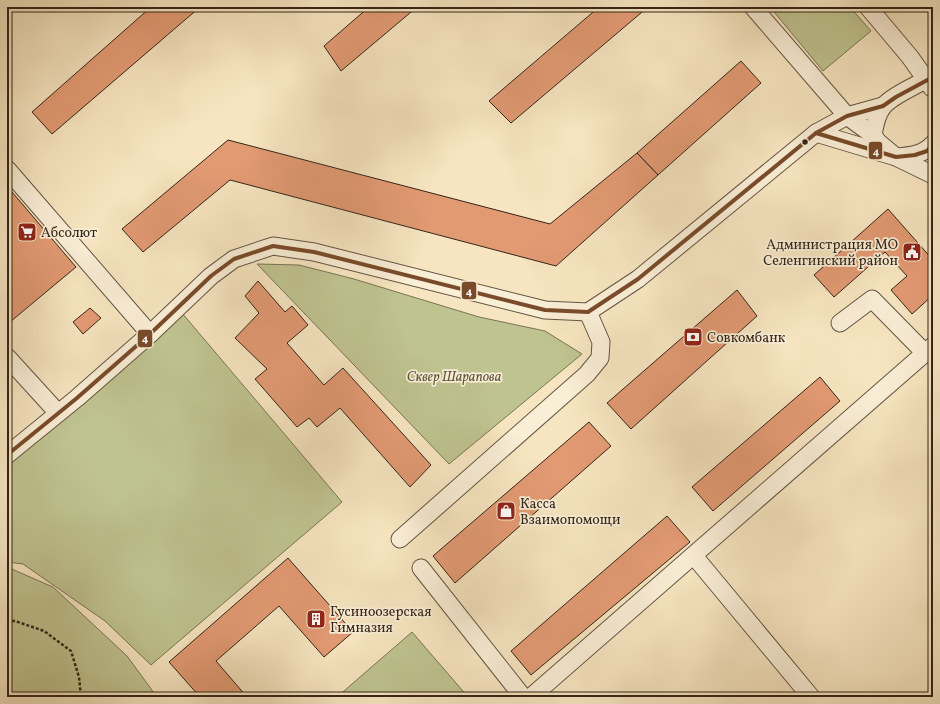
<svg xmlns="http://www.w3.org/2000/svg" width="940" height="704" font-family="Vollkorn,serif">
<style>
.green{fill:#bfc390;stroke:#797454}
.building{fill:#e29a73;stroke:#332519}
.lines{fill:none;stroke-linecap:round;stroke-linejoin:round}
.minor-casing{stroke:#645543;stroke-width:19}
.path{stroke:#332519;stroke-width:2.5;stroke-dasharray:3 2;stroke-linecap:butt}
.minor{stroke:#f9eed6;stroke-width:17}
.bus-1-casing{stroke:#f9eed6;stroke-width:7}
.bus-1{stroke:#7a4b2a;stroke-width:4}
.bus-dot{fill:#332519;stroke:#f9eed6;stroke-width:1.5}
.labels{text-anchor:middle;stroke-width:3.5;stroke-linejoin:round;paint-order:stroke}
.poi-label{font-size:14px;fill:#332519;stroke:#f9eed6;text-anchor:start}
.park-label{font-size:14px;font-style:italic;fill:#5d543d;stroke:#f9eed6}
.line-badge{stroke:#f9eed6;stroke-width:1.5}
.badge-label{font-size:11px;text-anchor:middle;font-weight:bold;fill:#fff}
</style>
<rect width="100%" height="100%" fill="#f6e5c0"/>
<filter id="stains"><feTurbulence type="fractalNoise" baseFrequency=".005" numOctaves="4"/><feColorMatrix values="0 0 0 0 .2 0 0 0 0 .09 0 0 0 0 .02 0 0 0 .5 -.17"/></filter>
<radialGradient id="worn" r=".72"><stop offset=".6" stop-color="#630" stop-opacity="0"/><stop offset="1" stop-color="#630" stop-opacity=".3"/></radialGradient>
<g class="green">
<path d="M770 7H850L871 31 823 71Z"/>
<path d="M257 264 299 265 354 279 479 317 545 331 582 354 449 464Z"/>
<path d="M182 313 342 502 151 665 105 621 23 564 7 562V455Z"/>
<path d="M7 567 53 587 127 656 157 697H7Z"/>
<path d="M412 632 468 697H337Z"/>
</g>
<g class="building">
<path d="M151 7H200L52 134 32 112Z"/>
<path d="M369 7H417L341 71 324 46Z"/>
<path d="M599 7H648L511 123 489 101Z"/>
<path d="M741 61 761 83 658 175 637 153Z"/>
<path d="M228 140 550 224 637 153 658 175 556 266 230 180 143 252 122 229Z"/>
<path d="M12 192 76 267 10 322 7 319V197Z"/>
<path d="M888 209 933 260V295L912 314 891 290 907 276 885 252 834 297 814 275Z"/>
<path d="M258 281 285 312 292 306 308 325 287 343 324 385 343 368 431 465 410 487 340 408 317 427 309 418 297 427 255 379 267 369 235 338 259 313 245 296Z"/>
<path d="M737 290 757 316 631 429 607 403Z"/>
<path d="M90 308 101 318 83 334 73 322Z"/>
<path d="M820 377 840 401 713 511 692 487Z"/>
<path d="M589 422 611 446 455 583 433 556Z"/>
<path d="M667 516 690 542 531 675 511 651Z"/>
<path d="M288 558 353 632 324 657 279 606 216 661 247 697H200L169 662Z"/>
</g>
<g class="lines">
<defs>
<g id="minor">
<path d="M753 7 847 116 873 135"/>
<path d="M868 7 910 57 932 88"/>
<path d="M933 77C921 82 888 98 882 108 876 116 875 125 873 135L878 142 896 157C910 156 923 155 933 144"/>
<path d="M816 133 896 157 933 175"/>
<path d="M7 169 150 334"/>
<path d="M840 323 872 299 925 353"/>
<path d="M7 357 58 413"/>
<path d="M7 455 77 398 150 334 211 276 234 259 273 246 314 252 545 310 588 312 638 279 816 133 847 116 883 106"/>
<path d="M400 539 587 374 600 358 601 342 588 312"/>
<path d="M694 556 811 697"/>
<path d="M421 568 523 697"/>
<path d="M531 697 933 346"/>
</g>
</defs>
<use href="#minor" class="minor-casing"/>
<path class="path" d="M7 621H15L44 631 71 651 79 677 81 697"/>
<use href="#minor" class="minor"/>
<defs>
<g id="bus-1">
<path d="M816 133 896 157 915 155 927 151 933 144"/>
<path d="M7 455 77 398 150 334 211 276 234 259 273 246 314 252 545 310 588 312 638 279 816 133 847 116 883 106 896 97 933 77"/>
</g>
</defs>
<use href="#bus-1" class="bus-1-casing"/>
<use href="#bus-1" class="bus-1"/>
</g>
<defs>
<symbol id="supermarket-square" viewBox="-11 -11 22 22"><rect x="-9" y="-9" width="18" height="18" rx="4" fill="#8f2418" stroke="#f9eed6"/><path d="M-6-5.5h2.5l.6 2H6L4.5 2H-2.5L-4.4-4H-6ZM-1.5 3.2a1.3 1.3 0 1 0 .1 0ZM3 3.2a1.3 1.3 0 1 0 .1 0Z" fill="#fff"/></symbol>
<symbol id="civic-square" viewBox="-11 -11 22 22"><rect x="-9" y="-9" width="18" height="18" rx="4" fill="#8f2418" stroke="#f9eed6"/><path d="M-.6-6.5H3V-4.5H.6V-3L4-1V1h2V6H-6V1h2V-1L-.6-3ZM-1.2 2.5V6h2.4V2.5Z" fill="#fff"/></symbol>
<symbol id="bank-square" viewBox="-11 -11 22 22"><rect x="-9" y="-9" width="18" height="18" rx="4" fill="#8f2418" stroke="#f9eed6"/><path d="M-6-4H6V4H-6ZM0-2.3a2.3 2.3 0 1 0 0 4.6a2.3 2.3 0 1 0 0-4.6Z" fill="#fff"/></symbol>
<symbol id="shop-square" viewBox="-11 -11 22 22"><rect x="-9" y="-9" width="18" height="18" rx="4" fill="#8f2418" stroke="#f9eed6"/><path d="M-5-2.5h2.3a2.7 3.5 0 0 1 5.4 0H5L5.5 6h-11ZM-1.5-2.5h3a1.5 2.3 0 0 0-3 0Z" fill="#fff"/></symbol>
<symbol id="building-square" viewBox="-11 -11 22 22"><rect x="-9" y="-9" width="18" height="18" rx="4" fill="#8f2418" stroke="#f9eed6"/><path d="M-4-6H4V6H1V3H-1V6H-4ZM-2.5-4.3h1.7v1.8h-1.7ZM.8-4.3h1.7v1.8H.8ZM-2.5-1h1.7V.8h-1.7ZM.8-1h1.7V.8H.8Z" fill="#fff"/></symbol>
</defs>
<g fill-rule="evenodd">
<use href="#supermarket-square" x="16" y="221" width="22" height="22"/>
<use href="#civic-square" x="901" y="241" width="22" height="22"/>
<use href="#bank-square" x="682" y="326" width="22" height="22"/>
<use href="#shop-square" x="495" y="500" width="22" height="22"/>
<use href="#building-square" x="305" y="608" width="22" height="22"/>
</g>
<circle class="bus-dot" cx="805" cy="142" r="3.5"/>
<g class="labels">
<g class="poi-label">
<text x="41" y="237">Абсолют</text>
<text x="898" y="249" text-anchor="end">Администрация МО<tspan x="898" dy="16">Селенгинский район</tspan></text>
<text x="707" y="342">Совкомбанк</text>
<text x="520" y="508">Касса<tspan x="520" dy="16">Взаимопомощи</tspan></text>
<text x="330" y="616">Гусиноозерская<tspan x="330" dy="16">Гимназия</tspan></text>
</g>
<g class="park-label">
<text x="454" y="381">Сквер Шарапова</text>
</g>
</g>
<g class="line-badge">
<rect x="868" y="141" width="15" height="19" rx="4" fill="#7a4b2a"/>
<rect x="461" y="281" width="16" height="19" rx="4" fill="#7a4b2a"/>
<rect x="137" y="329" width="16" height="19" rx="4" fill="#7a4b2a"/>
</g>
<g class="badge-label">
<text x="876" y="155">4</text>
<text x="469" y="295">4</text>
<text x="145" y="342">4</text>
</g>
<rect width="940" height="704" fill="none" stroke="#f6e5c0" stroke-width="24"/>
<rect x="8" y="8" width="924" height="688" fill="none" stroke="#332519" stroke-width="2"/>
<rect x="12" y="12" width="916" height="680" fill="none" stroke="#332519"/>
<rect width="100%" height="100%" filter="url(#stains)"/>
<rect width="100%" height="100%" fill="url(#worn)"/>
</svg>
